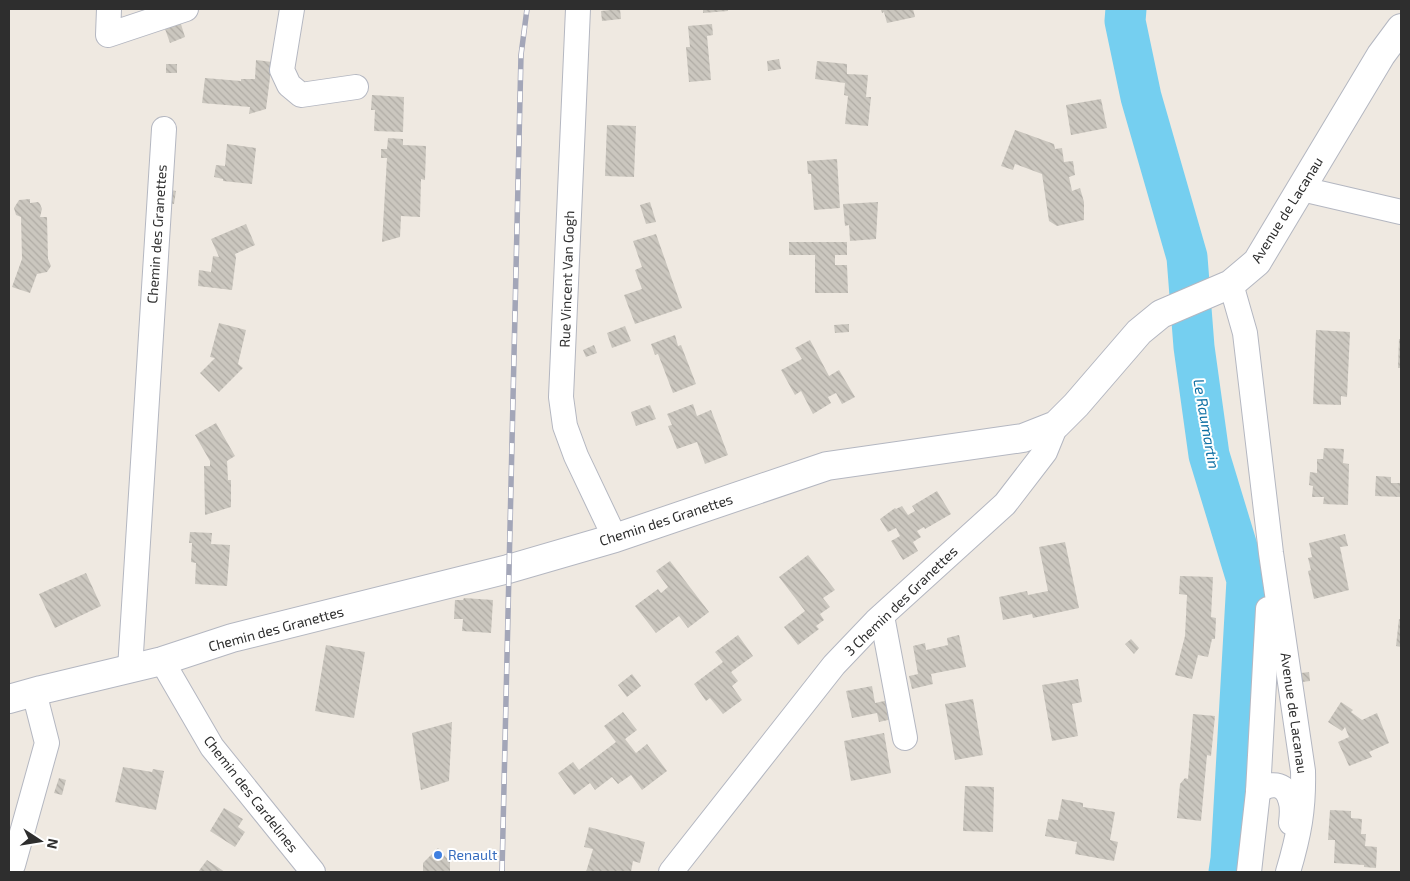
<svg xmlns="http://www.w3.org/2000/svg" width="1410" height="881" font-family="'Exo 2',sans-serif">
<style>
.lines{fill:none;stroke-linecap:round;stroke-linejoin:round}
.river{stroke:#75cff0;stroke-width:41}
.building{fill:url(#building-back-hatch)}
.minor-casing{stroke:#b4b7c1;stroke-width:26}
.tertiary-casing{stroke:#b4b7c1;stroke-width:30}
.minor{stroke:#fff;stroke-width:24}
.tertiary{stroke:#fff;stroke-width:28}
.rail-casing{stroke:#a3a6b8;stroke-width:5.5}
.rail{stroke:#fff;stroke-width:4;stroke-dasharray:11;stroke-linecap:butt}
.shop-dot{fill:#3f7fe0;stroke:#fff;stroke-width:2}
.labels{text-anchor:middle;stroke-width:4;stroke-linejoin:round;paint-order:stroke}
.street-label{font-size:14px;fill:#2e2e2e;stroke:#fff}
.shop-label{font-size:14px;fill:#366cbe;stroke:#fff;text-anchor:start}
.water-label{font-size:15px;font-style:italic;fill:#0d6fa3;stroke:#fff}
</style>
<defs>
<pattern id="building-back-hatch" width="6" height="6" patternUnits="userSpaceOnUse" patternTransform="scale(1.25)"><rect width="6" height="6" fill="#cbc7bf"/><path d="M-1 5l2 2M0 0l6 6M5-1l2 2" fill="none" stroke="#afaba4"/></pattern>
</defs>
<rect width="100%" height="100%" fill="#efe9e1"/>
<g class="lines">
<path class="river" d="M1126 9 1125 21 1141 97 1187 257 1194 347 1209 455 1247 580 1231 859 1229 872"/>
</g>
<g class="building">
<path d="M620 9 621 19 602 21 601 11Z"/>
<path d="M703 9H728V11L703 13Z"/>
<path d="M881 9H913L915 17 887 23 884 12 882 13Z"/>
<path d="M180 21 185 37 170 43 164 26Z"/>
<path d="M712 24 713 35 707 36 711 80 689 82 686 47H690L688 26Z"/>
<path d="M779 59 781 69 768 71 767 61Z"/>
<path d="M256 60 272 62 266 109 249 114 250 107 202 103 205 78 241 81V79H255Z"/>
<path d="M817 61 847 64V74L868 75 866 97H871L868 126 845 124 848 96 844 95 845 83 815 79Z"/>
<rect x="166" y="64" width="11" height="9"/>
<path d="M372 95 404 97 403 132 374 131 375 110H371Z"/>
<path d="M1101 99 1107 128 1071 135 1066 105Z"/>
<path d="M607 125 636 126 634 177 605 176Z"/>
<path d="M1015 130 1054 144 1055 149 1062 148 1064 162 1073 161 1075 175 1069 177 1072 191 1080 188 1084 202V220L1057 226 1049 221 1042 174 1015 164 1013 170 1001 166Z"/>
<path d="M388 138 403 139V145L426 146 425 180 421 179 420 217 401 216 400 237 382 242 387 158H381V149H387Z"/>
<path d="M227 144 256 148 252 184 223 181V179L214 177 216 165 225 166Z"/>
<path d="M837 159 840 208 814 210 811 174H808L807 161Z"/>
<path d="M166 189 176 191 174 204 166 203Z"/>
<path d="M30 199V203L38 202 40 204 42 209 40 217H47L48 259 51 266 47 272 37 274 30 293 12 287 22 259 21 217 16 215 14 208 19 200Z"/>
<path d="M650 202 656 222 646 224 640 205Z"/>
<path d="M878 202 876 239 850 241 849 225 845 226 843 204Z"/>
<path d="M246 224 255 245 235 254 236 258 232 290 198 286 199 270 211 272 213 256 219 257 211 239Z"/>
<path d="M656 234 682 308 635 324 624 295 642 289 635 270 642 267 633 241Z"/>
<path d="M789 242H847V255H835V265H847L848 293H815V255H789Z"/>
<path d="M219 323 246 330 238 364 243 368 219 392 200 373 215 358 210 357Z"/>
<path d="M849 324V332L835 333 834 325Z"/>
<path d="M625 326 631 341 612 348 607 333Z"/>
<path d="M1316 330 1350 332 1347 397 1341 396V405L1313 404Z"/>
<path d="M675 335 678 346 681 345 696 384 673 393 658 354 655 355 651 344Z"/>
<path d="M1399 339H1401V368H1398Z"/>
<path d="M810 340 829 376 839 370 855 397 842 404 836 393 828 397 831 403 813 414 801 391 795 395 781 370 802 359 795 348Z"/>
<path d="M594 345 597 353 586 357 583 350Z"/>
<path d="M693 404 697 416 711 410 728 455 705 464 697 442 677 449 668 426 672 425 667 414Z"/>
<path d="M650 405 656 419 636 426 631 412Z"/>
<path d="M216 423 235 456 227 461 228 480H231V507L205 515 204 466H210V461L195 435Z"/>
<path d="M1324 448 1344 449 1343 463 1349 464 1348 505 1323 504 1324 497H1312L1313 486 1309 485 1310 472 1317 473V459H1323Z"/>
<path d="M1376 476 1391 477V483H1401V497L1375 496Z"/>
<path d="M937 491 951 514 925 529 924 527 917 531 921 537 913 542 918 551 903 560 891 541 900 536 896 528 888 532 880 519 895 508 896 509 902 506 908 515 915 511 912 506Z"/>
<path d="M190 532 212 533 211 544 230 545 227 586 195 584 196 563 191 562 192 543H189Z"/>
<path d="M1345 534 1348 546 1340 547 1349 590 1314 599 1308 571 1311 570 1308 558 1312 557 1309 543Z"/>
<path d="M1065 542 1079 608 1033 618 1032 614 1003 620 999 597 1027 591 1028 595 1048 591 1039 547Z"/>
<path d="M808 555 835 590 823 598 830 607 820 614 824 620 816 626 819 629 798 645 784 627 805 611 779 577Z"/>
<path d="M670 561 709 612 688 628 679 616 656 633 635 606 658 589 661 593 668 587 656 571Z"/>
<path d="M86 573 101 606 55 628 39 594Z"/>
<path d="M1180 576 1213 577 1211 617 1216 618 1215 639H1212L1208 657 1198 655 1192 679 1175 675 1185 636 1187 595 1179 594Z"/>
<path d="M464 598 493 600 491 633 462 631 463 619H454L455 600H463Z"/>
<path d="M1399 619 1401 620V647L1396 646Z"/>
<path d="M738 635 753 656 731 672 738 681 732 686 742 700 723 714 710 698 706 701 694 684 723 662 715 652Z"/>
<path d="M959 635 966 667 931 674 933 684 912 689 909 676 918 674 913 646 925 643 926 650 948 645 947 638Z"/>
<path d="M1131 639 1139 648 1134 654 1125 644Z"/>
<path d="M326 645 365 652 354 718 315 711Z"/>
<path d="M1309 672 1310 681 1302 682 1301 673Z"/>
<path d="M632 674 641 686 627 697 618 685Z"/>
<path d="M1078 679 1082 702 1072 704 1078 736 1052 741 1042 685Z"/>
<path d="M872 686 875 703 889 700 892 719 879 722 877 713 852 718 846 691Z"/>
<path d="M973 699 983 755 955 760 945 704Z"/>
<path d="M1341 702 1353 710 1351 712 1362 720 1377 713 1389 743 1369 752 1372 757 1349 766 1338 742 1349 737 1345 727 1342 731 1328 722Z"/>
<path d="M623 712 637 730 625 739 636 753 647 744 667 771 642 790 631 775 618 784 612 777 595 790 590 783 574 795 558 773 573 762 579 770 616 742 604 726Z"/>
<path d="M1193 714 1215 716 1211 756 1207 755 1201 821 1177 818 1180 784 1185 778 1188 779Z"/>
<path d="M452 722 449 781 421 790 412 733Z"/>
<path d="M884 733 891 773 851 781 844 741Z"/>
<path d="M123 767 152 772 153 769 164 771 156 810 115 802Z"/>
<path d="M59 778 66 780 62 795 54 793Z"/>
<path d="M965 786 994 787 993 832 963 831Z"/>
<path d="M1062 799 1083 803V807L1115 812 1110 840 1118 842 1114 861 1075 854 1077 842 1045 836 1048 819 1058 820Z"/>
<path d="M224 808 243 819 238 827 245 832 235 847 210 831Z"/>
<path d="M1330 810 1351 811V818L1362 819 1361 834H1366L1365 846 1377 847 1376 868 1364 867V865L1334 863 1335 840H1328Z"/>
<path d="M589 827 645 842 640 863 633 861 631 872H586L593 849 584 847Z"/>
<path d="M438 848 450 862V872H423V863Z"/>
<path d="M207 860 225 872H198Z"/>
</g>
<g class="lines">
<defs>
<g id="minor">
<path d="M109 9 108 35 186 9"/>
<path d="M292 9 282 70 289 85 301 95 356 87"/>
<path d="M578 9 561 397 565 426 576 456 615 538"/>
<path d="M1302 189 1401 212"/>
<path d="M1231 284 1245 333 1271 553 1303 771C1304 809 1299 835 1288 872"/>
<path d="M882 616 905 738"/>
<path d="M162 661 212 747 313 872"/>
<path d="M130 669 164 129"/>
<path d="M1258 792C1269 782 1285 782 1290 799 1293 807 1292 815 1291 823"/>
<path d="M13 865 47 743 34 692"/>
<path d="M671 872 834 665 876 621 1005 504 1045 452 1056 425"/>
<path d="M1249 872 1258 792 1268 609"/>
</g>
<path id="tertiary" d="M9 699 41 690 162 661 232 638 508 569 615 538 827 466 1023 438 1056 425 1076 405 1139 332 1161 314 1231 284 1257 262 1381 55 1401 28"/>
</defs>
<use href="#minor" class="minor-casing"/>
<use href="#tertiary" class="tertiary-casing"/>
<use href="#minor" class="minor"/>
<use href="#tertiary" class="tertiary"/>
<defs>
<path id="rail" d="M502 872 521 55 527 9"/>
</defs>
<use href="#rail" class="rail-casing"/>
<use href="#rail" class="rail"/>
</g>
<circle class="shop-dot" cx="438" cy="855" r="5"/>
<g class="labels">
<g class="street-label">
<text transform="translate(1287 210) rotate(-58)" y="5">Avenue de Lacanau</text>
<text transform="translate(157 234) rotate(-86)" y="5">Chemin des Granettes</text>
<text transform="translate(567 279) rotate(-88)" y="5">Rue Vincent Van Gogh</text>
<text transform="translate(666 520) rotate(-18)" y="5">Chemin des Granettes</text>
<text transform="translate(901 601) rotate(-44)" y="5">3 Chemin des Granettes</text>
<text transform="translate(276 629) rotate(-15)" y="5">Chemin des Granettes</text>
<text transform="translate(1294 713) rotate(82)" y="5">Avenue de Lacanau</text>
<text transform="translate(251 794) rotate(52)" y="5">Chemin des Cardelines</text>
</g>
<g class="shop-label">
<text x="448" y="860">Renault</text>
</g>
<g class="water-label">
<text transform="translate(1206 424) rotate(80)" y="5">Le Raumartin</text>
</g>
</g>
<rect width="1410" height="881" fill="none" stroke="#2e2e2e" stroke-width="20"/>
<g transform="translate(40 841) rotate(102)" stroke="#ffffff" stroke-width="4" paint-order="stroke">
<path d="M0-4L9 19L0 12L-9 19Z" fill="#2e2e2e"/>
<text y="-8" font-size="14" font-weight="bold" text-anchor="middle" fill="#2e2e2e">N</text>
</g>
</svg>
